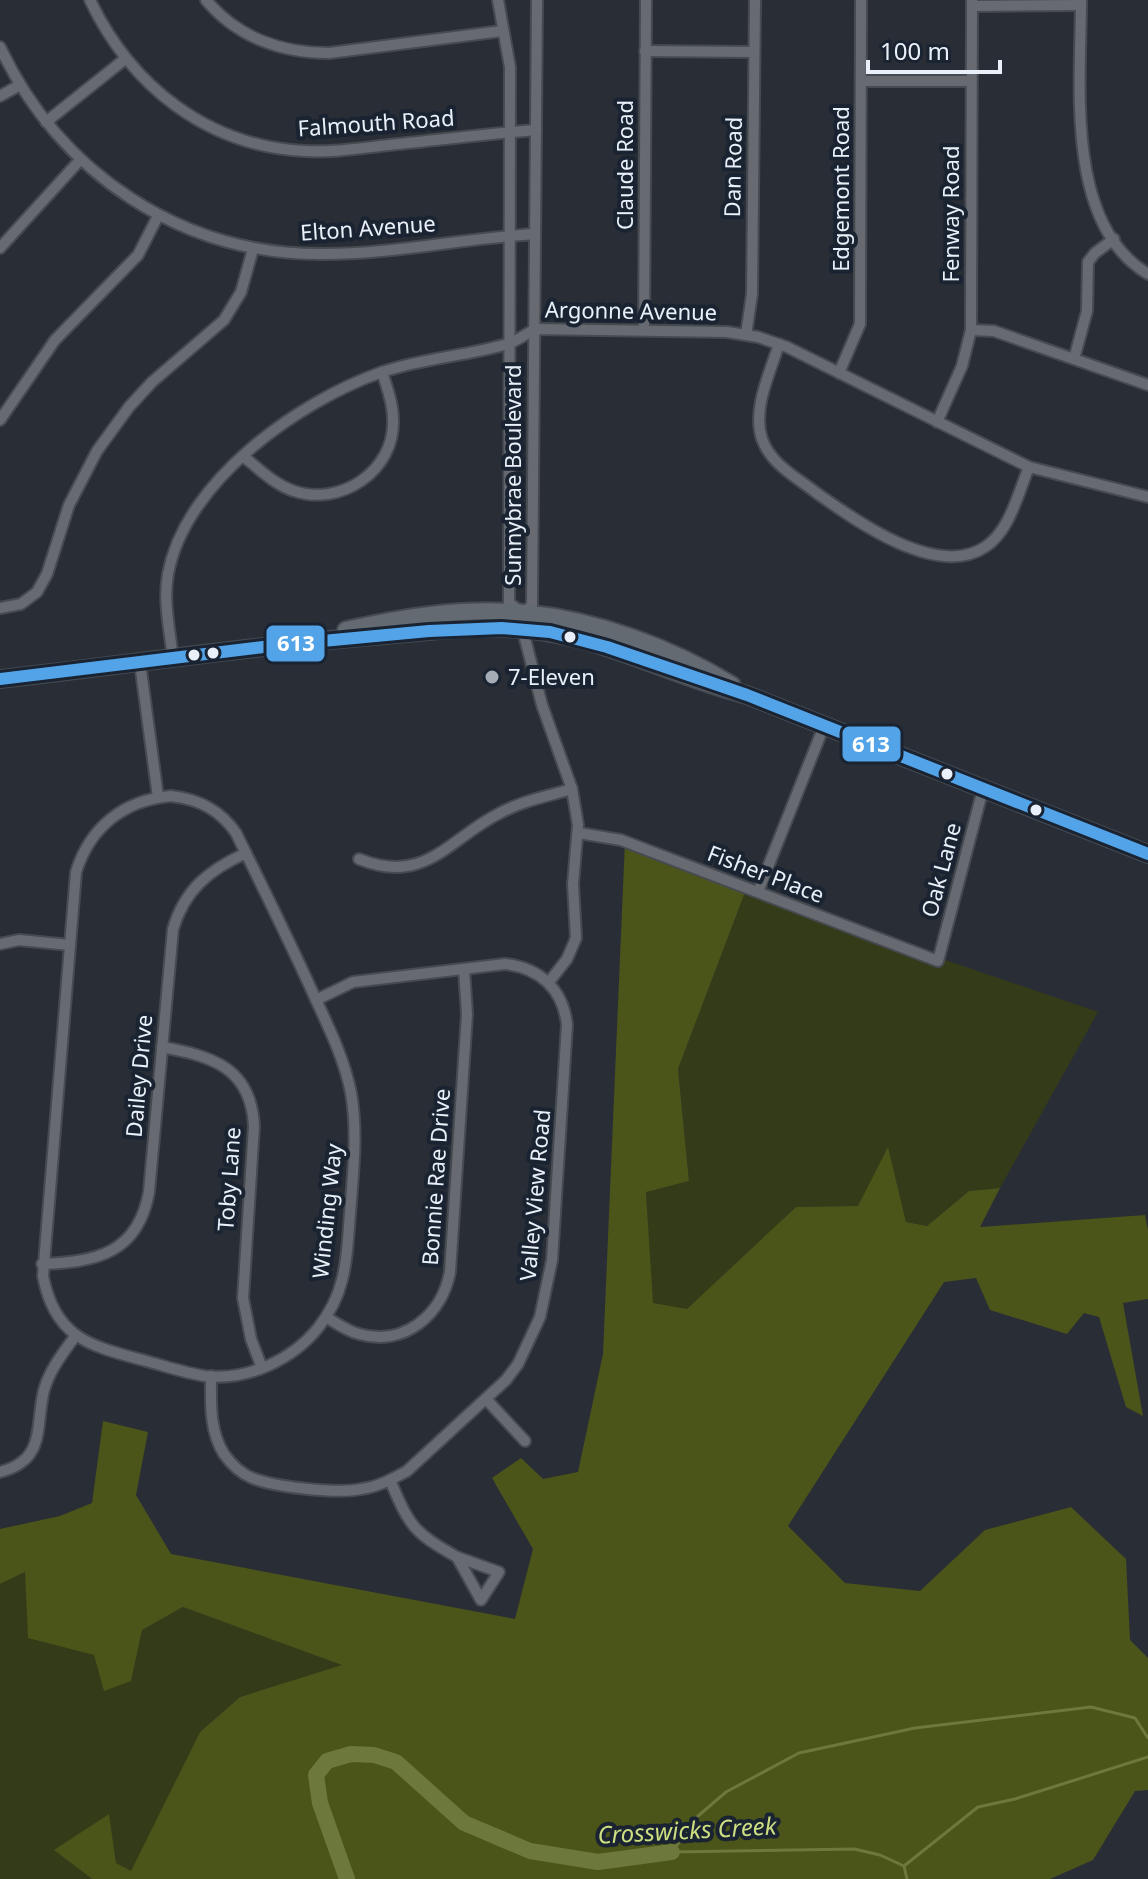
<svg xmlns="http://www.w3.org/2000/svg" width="1148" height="1879" font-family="'Noto Sans',sans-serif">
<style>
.green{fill:#343b19}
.forest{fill:#4b5419}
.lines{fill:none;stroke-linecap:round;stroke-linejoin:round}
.stream{stroke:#6d783c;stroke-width:3}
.river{stroke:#6d783c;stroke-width:16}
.minor-casing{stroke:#464a51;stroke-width:14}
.primary-casing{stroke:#464a51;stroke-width:20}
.minor{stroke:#676b71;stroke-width:10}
.primary{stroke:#646a72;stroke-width:16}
.bus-1-casing{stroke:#1a2331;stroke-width:18}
.bus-1{stroke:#53a3e8;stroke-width:12}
.bus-dot{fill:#e9f0f9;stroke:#1a2331;stroke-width:3}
.poi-dot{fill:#a6acb5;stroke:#1a2331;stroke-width:3}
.labels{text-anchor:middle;stroke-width:8;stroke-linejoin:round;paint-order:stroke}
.street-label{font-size:22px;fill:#e9f0f9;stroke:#1a2331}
.poi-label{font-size:22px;fill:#e9f0f9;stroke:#1a2331;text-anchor:start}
.water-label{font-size:24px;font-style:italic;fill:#cedf81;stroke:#1a2331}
.line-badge{stroke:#1a2331;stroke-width:3}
.badge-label{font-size:22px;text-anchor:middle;font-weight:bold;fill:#fff}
</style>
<rect width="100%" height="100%" fill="#292e36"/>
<g class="green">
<path d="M747 887 884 939 1098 1012 1000 1188 969 1191 927 1226 906 1222 888 1149 859 1206 796 1207 687 1310 652 1303 646 1191 689 1181 678 1069Z"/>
<path d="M25 1572 94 1655 131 1681 142 1630 183 1607 343 1665 240 1697 200 1732 131 1872 116 1863 109 1815 55 1850 92 1879H0V1584Z"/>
</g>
<path class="forest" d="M625 841 747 887 678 1069 689 1181 646 1192 653 1303 687 1309 796 1207 858 1206 888 1147 906 1222 927 1226 969 1191 1000 1188 980 1227 1145 1215 1148 1230V1299L1123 1303 1143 1416 1126 1407 1099 1317 1084 1313 1067 1334 990 1310 976 1278 944 1282 788 1526 845 1583 920 1591 985 1530 1071 1507 1126 1559 1130 1640 1148 1658V1790L1135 1791 1093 1860 1050 1879H92L54 1850 109 1814 116 1863 131 1871 200 1732 240 1697 342 1665 183 1607 142 1630 131 1681 104 1691 94 1655 28 1638 25 1572 0 1584V1529L60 1516 92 1503 103 1421 148 1432 136 1495 171 1554 515 1619 533 1549 492 1478 521 1458 543 1479 578 1472 603 1354Z"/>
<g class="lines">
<g class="stream">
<path d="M672 1852 698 1816 726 1792 799 1753 915 1728 1091 1707 1135 1718 1148 1738"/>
<path d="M672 1852 854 1849 880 1855 904 1866 907 1879"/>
<path d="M904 1866 978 1807 1015 1799 1148 1757"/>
</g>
<path class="river" d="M347 1879 320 1803 316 1775 327 1761 351 1754 374 1755 396 1762 464 1823 530 1851 598 1862 672 1852"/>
<defs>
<g id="minor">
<path d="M90 0C131 86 207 146 304 151 332 153 361 148 389 145 438 140 487 134 536 130"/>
<path d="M206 0C237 37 281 53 329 53L502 31"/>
<path d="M498 0 510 67 509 603 519 610"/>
<path d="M1081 0C1081 83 1064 224 1148 274"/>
<path d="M972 6 1081 5"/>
<path d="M0 47C60 174 182 255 323 254 394 254 465 238 535 234"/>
<path d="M645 51 754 52"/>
<path d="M861 81H971"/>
<path d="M0 96 20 85"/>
<path d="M46 122 125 59"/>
<path d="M0 248 80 160"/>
<path d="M644 330 646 0"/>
<path d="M971 330 994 331 1148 385"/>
<path d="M746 335 752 294 755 0"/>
<path d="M779 344C770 373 752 409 762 439 771 465 798 478 818 494 856 521 937 579 985 547 1010 531 1018 493 1029 467"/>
<path d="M1074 359 1087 311 1088 262 1095 253 1114 239"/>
<path d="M839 373 860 324 861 0"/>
<path d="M0 420 55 340 138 255 158 216"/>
<path d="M937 422 962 366 971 330 972 0"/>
<path d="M243 456C259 469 275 485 294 491 340 507 395 471 393 420 393 404 387 387 382 372"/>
<path d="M0 608 21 604 37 592 47 574 69 505 97 451 129 407 152 382 224 320 241 292 253 249"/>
<path d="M524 613 532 605 537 0"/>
<path d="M522 627 542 705 572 789 578 825 573 884 576 938 567 959 549 982"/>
<path d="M173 659C170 631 163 602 168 574 185 481 299 401 382 372 423 358 467 356 507 344 517 341 526 334 535 329L727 332 758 337 787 347 1029 467 1148 497"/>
<path d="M140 663 158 797"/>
<path d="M171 796C199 799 220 810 236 833 262 886 288 938 312 991 327 1024 344 1057 351 1093 358 1133 353 1173 350 1214 348 1236 348 1258 342 1280 338 1297 329 1314 318 1328 292 1360 247 1381 205 1376 185 1373 165 1366 146 1361 91 1346 55 1339 43 1276L76 872C90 827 124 800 171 796Z"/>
<path d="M579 833 621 840 938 961 983 789"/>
<path d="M359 859C426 886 449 838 500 813 522 801 548 796 572 789"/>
<path d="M758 892 824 726"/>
<path d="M0 944 19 940 70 945"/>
<path d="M162 1047C211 1056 251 1067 254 1126L243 1298 251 1339 262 1368"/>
<path d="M42 1264C97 1262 138 1253 149 1192L173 929C185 889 209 870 246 853"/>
<path d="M326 1317C336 1323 347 1331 359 1334 404 1347 442 1315 450 1272L467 1014 464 969"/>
<path d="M211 1376C211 1403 209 1430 224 1454 231 1464 240 1473 252 1478 275 1487 337 1494 361 1489 378 1487 392 1479 407 1471L506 1380 518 1364 540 1317 552 1260 567 1025C563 989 540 968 505 964L353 982 316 1000"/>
<path d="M486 1399 525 1441"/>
<path d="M0 1472C47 1460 35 1425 44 1390 50 1369 63 1353 76 1335"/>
<path d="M390 1480C410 1527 413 1532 457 1557"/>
<path d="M457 1557 499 1572 481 1600Z"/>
</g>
<g id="primary">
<path d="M346 630C404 617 464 607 524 613 596 620 670 647 732 685"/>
<path d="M0 679C125 665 249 646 374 636 423 632 471 625 520 629 600 634 670 676 747 695L1148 854"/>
</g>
</defs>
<use href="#minor" class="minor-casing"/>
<use href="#primary" class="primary-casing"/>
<use href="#minor" class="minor"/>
<use href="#primary" class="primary"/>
<defs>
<path id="bus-1" d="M0 679 280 645 429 631 502 628 550 632 607 647 747 695 1148 854"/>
</defs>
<use href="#bus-1" class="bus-1-casing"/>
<use href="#bus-1" class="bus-1"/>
</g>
<g class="bus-dot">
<circle cx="570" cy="637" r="7"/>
<circle cx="213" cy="653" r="7"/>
<circle cx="194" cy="655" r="7"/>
<circle cx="947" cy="774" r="7"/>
<circle cx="1036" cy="810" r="7"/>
</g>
<circle class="poi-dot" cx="492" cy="677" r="8"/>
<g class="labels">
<g class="street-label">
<text transform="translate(376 123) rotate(-4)" y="8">Falmouth Road</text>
<text transform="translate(625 165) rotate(-90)" y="8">Claude Road</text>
<text transform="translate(733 167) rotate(-89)" y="8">Dan Road</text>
<text transform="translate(841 189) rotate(-90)" y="8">Edgemont Road</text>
<text transform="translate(951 214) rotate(-90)" y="8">Fenway Road</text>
<text transform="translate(368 228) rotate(-4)" y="8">Elton Avenue</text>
<text transform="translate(631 311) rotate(1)" y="8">Argonne Avenue</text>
<text transform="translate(513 475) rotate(-90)" y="8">Sunnybrae Boulevard</text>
<text transform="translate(941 870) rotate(-75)" y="8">Oak Lane</text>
<text transform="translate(766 874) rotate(21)" y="8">Fisher Place</text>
<text transform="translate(139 1076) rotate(-85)" y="8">Dailey Drive</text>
<text transform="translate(436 1177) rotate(-86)" y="8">Bonnie Rae Drive</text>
<text transform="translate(229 1179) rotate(-86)" y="8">Toby Lane</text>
<text transform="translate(535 1195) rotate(-85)" y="8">Valley View Road</text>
<text transform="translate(327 1211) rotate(-84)" y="8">Winding Way</text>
</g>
<g class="poi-label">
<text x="508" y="685">7-Eleven</text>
</g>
<g class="water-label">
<text transform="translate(687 1831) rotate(-3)" y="8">Crosswicks Creek</text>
</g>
</g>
<g class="line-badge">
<rect x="265" y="624" width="61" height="39" rx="8" fill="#53a3e8"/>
<rect x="841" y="725" width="61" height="38" rx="8" fill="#53a3e8"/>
</g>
<g class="badge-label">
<text x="296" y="651">613</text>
<text x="871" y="752">613</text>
</g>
<path d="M868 60v12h132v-12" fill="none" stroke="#e9f0f9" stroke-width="4"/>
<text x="880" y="60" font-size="24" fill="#e9f0f9" stroke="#1a2331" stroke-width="6" paint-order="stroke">100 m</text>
</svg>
